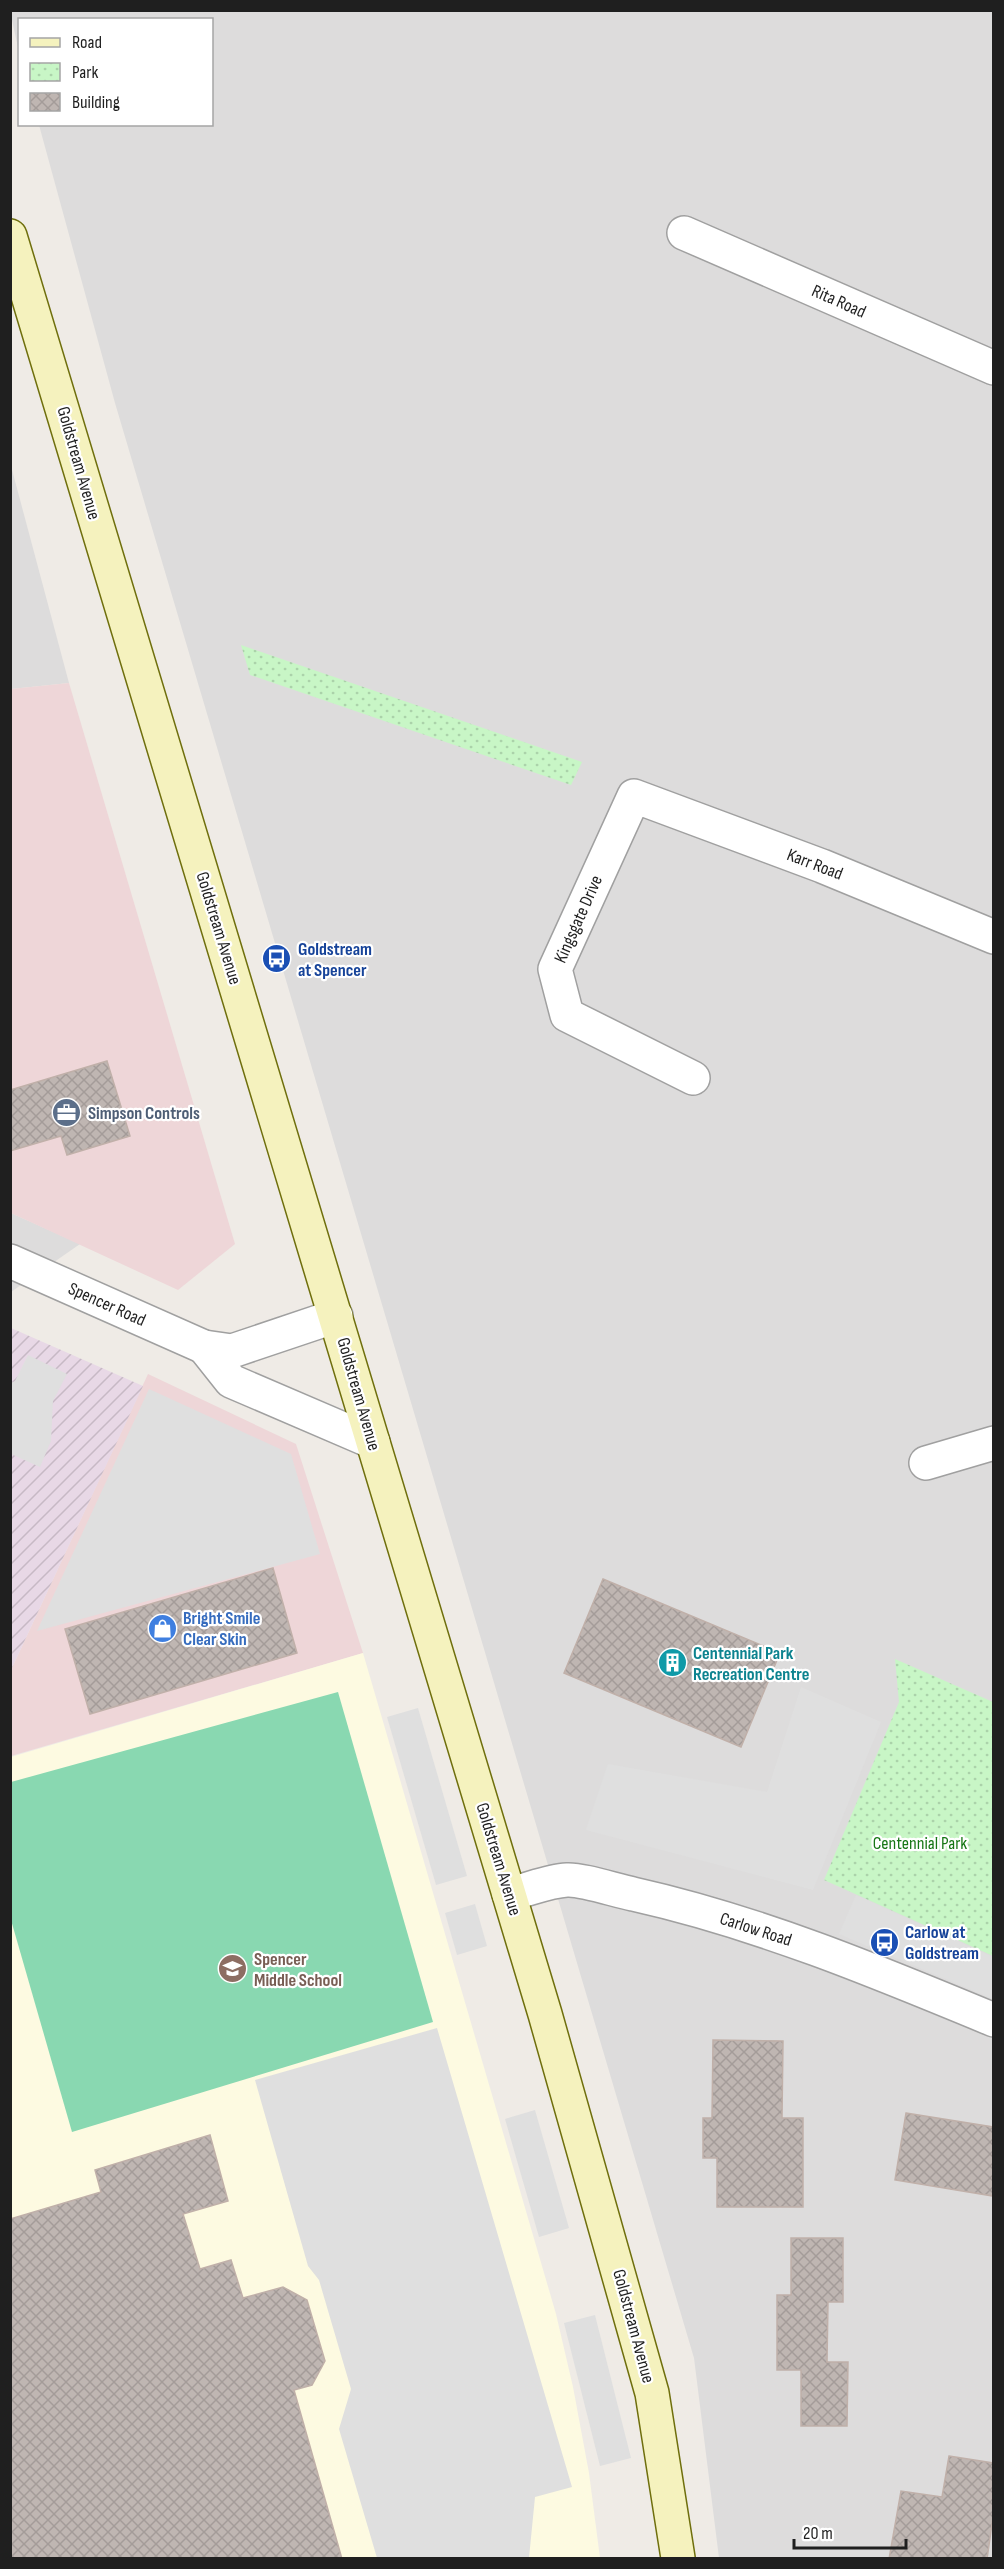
<svg xmlns="http://www.w3.org/2000/svg" width="1004" height="2569" font-family="'Sofia Sans Condensed',sans-serif">
<style>
.residential{fill:#dddcdc}
.commercial{fill:#eed6d8}
.industrial{fill:url(#industrial-furrows)}
.education{fill:#fdfae1}
.park{fill:url(#park-dots)}
.pitch{fill:#89d8b1}
.parking{fill:#dfdfdf}
.building{fill:url(#building-cross-hatch);stroke:#c0b0a9;stroke-width:1.5}
.lines{fill:none;stroke-linecap:round;stroke-linejoin:round}
.street-casing{stroke:#a0a0a0;stroke-width:36}
.secondary-casing{stroke:#6f6f0d;stroke-width:36}
.street{stroke:#fff;stroke-width:33}
.secondary{stroke:#f5f2be;stroke-width:33}
.labels{text-anchor:middle;stroke-width:4.5;stroke-linejoin:round;paint-order:stroke}
.street-label{font-size:18px;fill:#1f1f1f;stroke:#fff}
.transit-label{font-size:18px;font-weight:bold;fill:#164399;stroke:#fff;text-anchor:start}
.service-label{font-size:18px;font-weight:bold;fill:#4e5e75;stroke:#fff;text-anchor:start}
.shop-label{font-size:18px;font-weight:bold;fill:#366cbe;stroke:#fff;text-anchor:start}
.culture-label{font-size:18px;font-weight:bold;fill:#0d838f;stroke:#fff;text-anchor:start}
.park-label{font-size:18px;fill:#167614;stroke:#fff}
.education-label{font-size:18px;font-weight:bold;fill:#785e54;stroke:#fff;text-anchor:start}
</style>
<defs>
<pattern id="industrial-furrows" width="10" height="10" patternUnits="userSpaceOnUse" patternTransform="scale(1.5)"><rect width="10" height="10" fill="#e8d8e6"/><path d="M-1 1l2-2M0 10L10 0M9 11l2-2" fill="none" stroke="#c7b9c5"/></pattern>
<pattern id="park-dots" width="8" height="8" patternUnits="userSpaceOnUse" patternTransform="scale(1.5)"><rect width="8" height="8" fill="#c8f6c6"/><path d="M2 2h.1M6 6h.1" fill="none" stroke="#abd2aa" stroke-width="1.8" stroke-linecap="round"/></pattern>
<pattern id="building-cross-hatch" width="8" height="8" patternUnits="userSpaceOnUse" patternTransform="scale(1.5)"><rect width="8" height="8" fill="#bfb6b2"/><path d="M0 0l8 8M0 8l8-8" fill="none" stroke="#a49c99"/></pattern>
</defs>
<rect width="100%" height="100%" fill="#efebe6"/>
<g class="residential">
<path d="M10 11H993V2558H719L694 2358 115 403 39 125 212 124V20H20L19 52Z"/>
<path d="M11 466 69 683 11 689Z"/>
<path d="M11 1213 80 1244 11 1292Z"/>
</g>
<g class="commercial">
<path d="M69 683 235 1244 178 1290 11 1213V689Z"/>
<path d="M148 1374 296 1444 363 1653 11 1756V1670Z"/>
</g>
<path class="industrial" d="M11 1328 143 1386 11 1670Z"/>
<path class="education" d="M363 1653 556 2314 573 2387 589 2473 600 2558H11V1757Z"/>
<g class="park">
<path d="M241 645 582 762 571 785 250 675Z"/>
<path d="M895 1659 993 1702V1956L824 1880 899 1702Z"/>
</g>
<path class="pitch" d="M338 1692 433 2022 72 2132 11 1920V1782Z"/>
<g class="parking">
<path d="M28 1355 67 1374 53 1401 51 1441 40 1467 11 1454V1383L15 1381Z"/>
<path d="M149 1389 291 1454 320 1554 37 1631Z"/>
<path d="M801 1687 881 1722 813 1890 586 1830 608 1764 767 1792Z"/>
<path d="M418 1708 467 1876 436 1885 387 1717Z"/>
<path d="M856 1895 993 1957V1999L839 1934Z"/>
<path d="M475 1904 487 1946 457 1955 445 1913Z"/>
<path d="M437 2028 572 2487 535 2497 529 2558H377L339 2429 351 2389 319 2280 308 2266 255 2080Z"/>
<path d="M535 2110 569 2228 539 2237 505 2119Z"/>
<path d="M595 2315 631 2458 600 2466 564 2323Z"/>
</g>
<g class="building">
<path d="M107 1061 130 1136 67 1155 61 1136 10 1151V1090Z"/>
<path d="M273 1568 297 1653 90 1714 65 1629Z"/>
<path d="M603 1579 780 1653 741 1747 564 1673Z"/>
<path d="M713 2040 783 2041 782 2118H803V2207H717V2158H703V2118H712Z"/>
<path d="M906 2113 993 2127V2196L895 2180Z"/>
<path d="M210 2135 228 2201 183 2214 200 2269 231 2260 243 2298 283 2287 307 2300 325 2361 312 2385 294 2390 342 2559H10V2219L101 2192 95 2170Z"/>
<path d="M791 2238H843V2302H828L827 2362H848L847 2426H801V2370H777V2295H791Z"/>
<path d="M949 2456 993 2463V2517L987 2559H889L901 2491 942 2497Z"/>
</g>
<g class="lines">
<defs>
<g id="street">
<path d="M684 233 994 368"/>
<path d="M693 1078 567 1015 555 969 634 796 822 866 994 937"/>
<path d="M10 1261 204 1347 232 1351 336 1316"/>
<path d="M204 1347 231 1381 373 1442"/>
<path d="M926 1463 994 1443"/>
<path d="M509 1894C528 1890 548 1881 567 1880 582 1879 617 1891 633 1894 758 1922 876 1971 994 2020"/>
</g>
<path id="secondary" d="M10 236 545 2014 652 2393 678 2558"/>
</defs>
<use href="#street" class="street-casing"/>
<use href="#secondary" class="secondary-casing"/>
<use href="#street" class="street"/>
<use href="#secondary" class="secondary"/>
</g>
<defs>
<symbol id="bus-disc" viewBox="-11 -11 22 22"><circle r="9.5" fill="#1a4fb4" stroke="#fff"/><path d="M-5-6H5V4H4V6H2V4H-2V6H-4V4H-5ZM-3.5-4V0h7V-4ZM-3.5 1.2v1.5H-2V1.2ZM2 1.2v1.5H3.5V1.2Z" fill="#fff"/></symbol>
<symbol id="office-disc" viewBox="-11 -11 22 22"><circle r="9.5" fill="#5c6f8a" stroke="#fff"/><path d="M-6-3h4V-5.5h4V-3h4V5H-6ZM-1-4.5V-3h2v-1.5ZM-6 0V1H6V0Z" fill="#fff"/></symbol>
<symbol id="shop-disc" viewBox="-11 -11 22 22"><circle r="9.5" fill="#3f7fe0" stroke="#fff"/><path d="M-5-2.5h2.3a2.7 3.5 0 0 1 5.4 0H5L5.5 6h-11ZM-1.5-2.5h3a1.5 2.3 0 0 0-3 0Z" fill="#fff"/></symbol>
<symbol id="building-disc" viewBox="-11 -11 22 22"><circle r="9.5" fill="#0f9aa8" stroke="#fff"/><path d="M-4-6H4V6H1V3H-1V6H-4ZM-2.5-4.3h1.7v1.8h-1.7ZM.8-4.3h1.7v1.8H.8ZM-2.5-1h1.7V.8h-1.7ZM.8-1h1.7V.8H.8Z" fill="#fff"/></symbol>
<symbol id="school-disc" viewBox="-11 -11 22 22"><circle r="9.5" fill="#8d6e63" stroke="#fff"/><path d="M0-5L7-2L0 1L-7-2ZM-4 1L0 2.5L4 1V4Q0 6-4 4Z" fill="#fff"/></symbol>
</defs>
<g fill-rule="evenodd">
<use href="#bus-disc" x="260" y="942" width="33" height="33"/>
<use href="#office-disc" x="50" y="1096" width="33" height="33"/>
<use href="#shop-disc" x="146" y="1612" width="33" height="33"/>
<use href="#building-disc" x="656" y="1646" width="33" height="33"/>
<use href="#bus-disc" x="868" y="1926" width="33" height="33"/>
<use href="#school-disc" x="216" y="1952" width="33" height="33"/>
</g>
<g class="labels">
<g class="street-label">
<text transform="translate(839 301) rotate(24)" y="6">Rita Road</text>
<text transform="translate(79 463) rotate(74)" y="6">Goldstream Avenue</text>
<text transform="translate(815 864) rotate(21)" y="6">Karr Road</text>
<text transform="translate(578 919) rotate(-66)" y="6">Kingsgate Drive</text>
<text transform="translate(219 928) rotate(73)" y="6">Goldstream Avenue</text>
<text transform="translate(107 1304) rotate(24)" y="6">Spencer Road</text>
<text transform="translate(359 1394) rotate(74)" y="6">Goldstream Avenue</text>
<text transform="translate(499 1859) rotate(73)" y="6">Goldstream Avenue</text>
<text transform="translate(756 1929) rotate(18)" y="6">Carlow Road</text>
<text transform="translate(634 2326) rotate(75)" y="6">Goldstream Avenue</text>
</g>
<g class="transit-label">
<text x="298" y="955">Goldstream<tspan x="298" dy="21">at Spencer</tspan></text>
<text x="905" y="1938">Carlow at<tspan x="905" dy="21">Goldstream</tspan></text>
</g>
<g class="service-label">
<text x="88" y="1119">Simpson Controls</text>
</g>
<g class="shop-label">
<text x="183" y="1624">Bright Smile<tspan x="183" dy="21">Clear Skin</tspan></text>
</g>
<g class="culture-label">
<text x="693" y="1659">Centennial Park<tspan x="693" dy="21">Recreation Centre</tspan></text>
</g>
<g class="park-label">
<text x="920" y="1849">Centennial Park</text>
</g>
<g class="education-label">
<text x="254" y="1965">Spencer<tspan x="254" dy="21">Middle School</tspan></text>
</g>
</g>
<rect width="1004" height="2569" fill="none" stroke="#1f1f1f" stroke-width="24"/>
<rect x="18" y="18" width="195" height="108" fill="#ffffff" stroke="#a5a5a5" stroke-width="1.5"/>
<rect x="30" y="38" width="30" height="9" fill="#f5f2be" stroke="#a5a5a5" stroke-width="1.5"/>
<text x="72" y="48" font-size="18" fill="#1f1f1f">Road</text>
<rect x="30" y="63" width="30" height="18" fill="url(#park-dots)" stroke="#a5a5a5" stroke-width="1.5"/>
<text x="72" y="78" font-size="18" fill="#1f1f1f">Park</text>
<rect x="30" y="93" width="30" height="18" fill="url(#building-cross-hatch)" stroke="#a5a5a5" stroke-width="1.5"/>
<text x="72" y="108" font-size="18" fill="#1f1f1f">Building</text>
<path d="M794 2539v9h112v-9" fill="none" stroke="#1f1f1f" stroke-width="3"/>
<text x="803" y="2539" font-size="18" fill="#1f1f1f" stroke="#ffffff" stroke-width="4.5" paint-order="stroke">20 m</text>
</svg>
